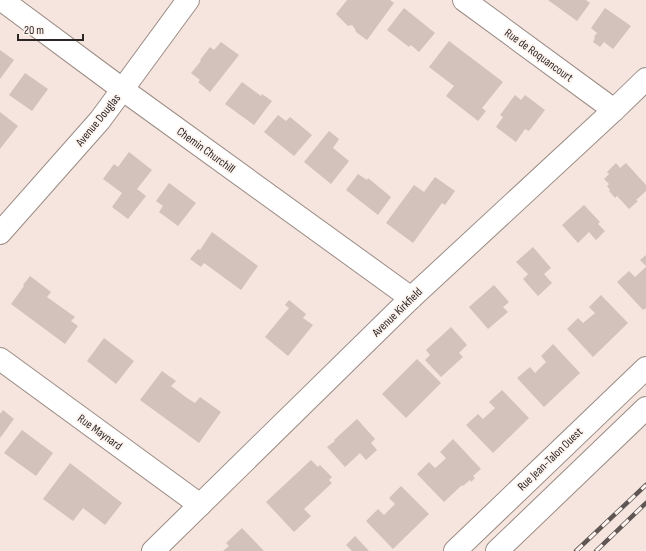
<svg xmlns="http://www.w3.org/2000/svg" width="646" height="551" font-family="'Sofia Sans Condensed',sans-serif">
<style>
.building{fill:#d2c2bb}
.lines{fill:none;stroke-linecap:round;stroke-linejoin:round}
.minor-casing{stroke:#9b8c85;stroke-width:24}
.secondary-casing{stroke:#9b8c85;stroke-width:24}
.minor{stroke:#fff;stroke-width:22}
.secondary{stroke:#fff;stroke-width:22}
.rail-casing{stroke:#605754;stroke-width:4.5}
.rail{stroke:#fef4ef;stroke-width:3;stroke-dasharray:9;stroke-linecap:butt}
.labels{text-anchor:middle;stroke-width:3.5;stroke-linejoin:round;paint-order:stroke}
.street-label{font-size:12px;fill:#2c2624;stroke:#fef4ef}
</style>
<rect width="100%" height="100%" fill="#f5e5de"/>
<g class="building">
<path d="M347 0H390L394 3 367 40 356 32 355 29 352 25 348 26 336 14Z"/>
<path d="M548 0H586L590 3 577 21Z"/>
<path d="M404 8 435 33 419 52 411 45 409 47 387 30Z"/>
<path d="M605 8 631 26 613 49 604 42 600 47 593 42 595 38 594 37 597 33 591 28Z"/>
<path d="M449 41 503 82 482 108 486 111 478 121 446 96 454 86 429 67Z"/>
<path d="M221 42 239 55 210 92 198 82 200 80 191 73 201 61 200 60 210 47 214 50Z"/>
<path d="M0 50 14 60 0 79Z"/>
<path d="M25 73 48 89 32 111 9 95Z"/>
<path d="M242 82 261 96 262 94 272 101 254 125 225 104Z"/>
<path d="M515 95 521 100 525 95 545 110 529 131 525 129 516 142 496 127 503 117 500 115Z"/>
<path d="M0 112 18 126 0 149Z"/>
<path d="M278 115 286 121 290 117 312 135 294 156 264 132Z"/>
<path d="M329 131 339 139 333 148 349 161 331 184 304 162Z"/>
<path d="M129 152 152 170 137 189 146 196 128 219 112 207 122 193 103 179 114 164 118 167Z"/>
<path d="M616 163 620 168 626 163 646 185V191L636 200 638 201 629 209 617 196 615 198 609 191 610 190 607 186 609 184 604 179 609 174 607 172Z"/>
<path d="M358 174 367 180 368 178 391 197 378 215 346 190Z"/>
<path d="M435 177 455 191 445 205 442 203 413 243 386 223 414 185 424 192Z"/>
<path d="M169 183 196 203 178 226 159 212 163 206 156 201Z"/>
<path d="M584 205 600 222 598 224 605 231 596 240 589 232 578 243 562 225Z"/>
<path d="M212 232 258 266 241 290 204 263 201 267 190 259 198 249 200 250Z"/>
<path d="M533 247 551 268 544 274 552 283 538 296 523 279 528 274 516 262Z"/>
<path d="M646 255V266L640 260Z"/>
<path d="M646 267V308L643 310 617 282 629 271 635 277Z"/>
<path d="M30 276 51 292 47 297 75 317 71 321 78 326 65 344 11 304 24 286 23 285Z"/>
<path d="M494 285 509 302 503 307 508 312 488 329 469 307Z"/>
<path d="M601 295 628 323 593 357 567 329 578 318 583 323 595 313 589 307Z"/>
<path d="M289 300 306 314 303 318 313 325 288 356 265 337 289 308 285 305Z"/>
<path d="M451 327 467 345 459 353 463 357 441 377 425 360 430 355 426 350Z"/>
<path d="M104 338 134 361 116 384 87 361Z"/>
<path d="M553 344 580 373 544 407 517 378 530 367 535 373 546 362 541 356Z"/>
<path d="M417 359 441 383 406 418 382 394Z"/>
<path d="M162 371 176 381 171 386 187 398 195 403 200 397 221 412 199 443 140 400Z"/>
<path d="M502 390 529 418 493 453 466 425 478 414 483 419 495 408 489 402Z"/>
<path d="M3 410 14 419 0 438V413H1Z"/>
<path d="M357 419 375 439 371 443 377 450 366 460 360 453 345 467 327 447 335 441 334 440Z"/>
<path d="M22 430 53 453 36 476 4 453Z"/>
<path d="M453 439 481 469 473 476 475 478 471 482 470 480 463 486 462 485 444 502 417 474 429 462 435 468 441 463 446 458 440 452Z"/>
<path d="M311 460 318 467 320 465 332 477 329 480 332 483 304 509 311 516 294 532 266 502Z"/>
<path d="M70 463 122 503 105 525 83 508 73 521 43 499Z"/>
<path d="M401 486 429 514 393 549 366 521 378 509 384 515 395 504 389 498Z"/>
<path d="M242 528 264 551H223L229 546 226 543Z"/>
<path d="M355 536 369 551H352L346 545Z"/>
</g>
<g class="lines">
<defs>
<g id="minor">
<path d="M2 0 122 89 411 298"/>
<path d="M464 0 614 110"/>
<path d="M0 233 100 120 188 0"/>
<path d="M0 359 200 505"/>
<path d="M153 551 411 298 614 110 646 79"/>
</g>
<g id="secondary">
<path d="M455 551 646 368"/>
<path d="M497 551 646 408"/>
</g>
</defs>
<use href="#minor" class="minor-casing"/>
<use href="#secondary" class="secondary-casing"/>
<use href="#minor" class="minor"/>
<use href="#secondary" class="secondary"/>
<defs>
<g id="rail">
<path d="M576 551 646 485"/>
<path d="M596 551 646 503"/>
</g>
</defs>
<use href="#rail" class="rail-casing"/>
<use href="#rail" class="rail"/>
</g>
<g class="labels">
<g class="street-label">
<text transform="translate(539 55) rotate(36)" y="4">Rue de Roquancourt</text>
<text transform="translate(98 120) rotate(-51)" y="4">Avenue Douglas</text>
<text transform="translate(206 150) rotate(36)" y="4">Chemin Churchill</text>
<text transform="translate(397 312) rotate(-44)" y="4">Avenue Kirkfield</text>
<text transform="translate(100 432) rotate(36)" y="4">Rue Maynard</text>
<text transform="translate(550 459) rotate(-44)" y="4">Rue Jean-Talon Ouest</text>
</g>
</g>
<path d="M18 34v6h65v-6" fill="none" stroke="#2c2624" stroke-width="2"/>
<text x="24" y="34" font-size="12" fill="#2c2624" stroke="#fef4ef" stroke-width="3" paint-order="stroke">20 m</text>
</svg>
